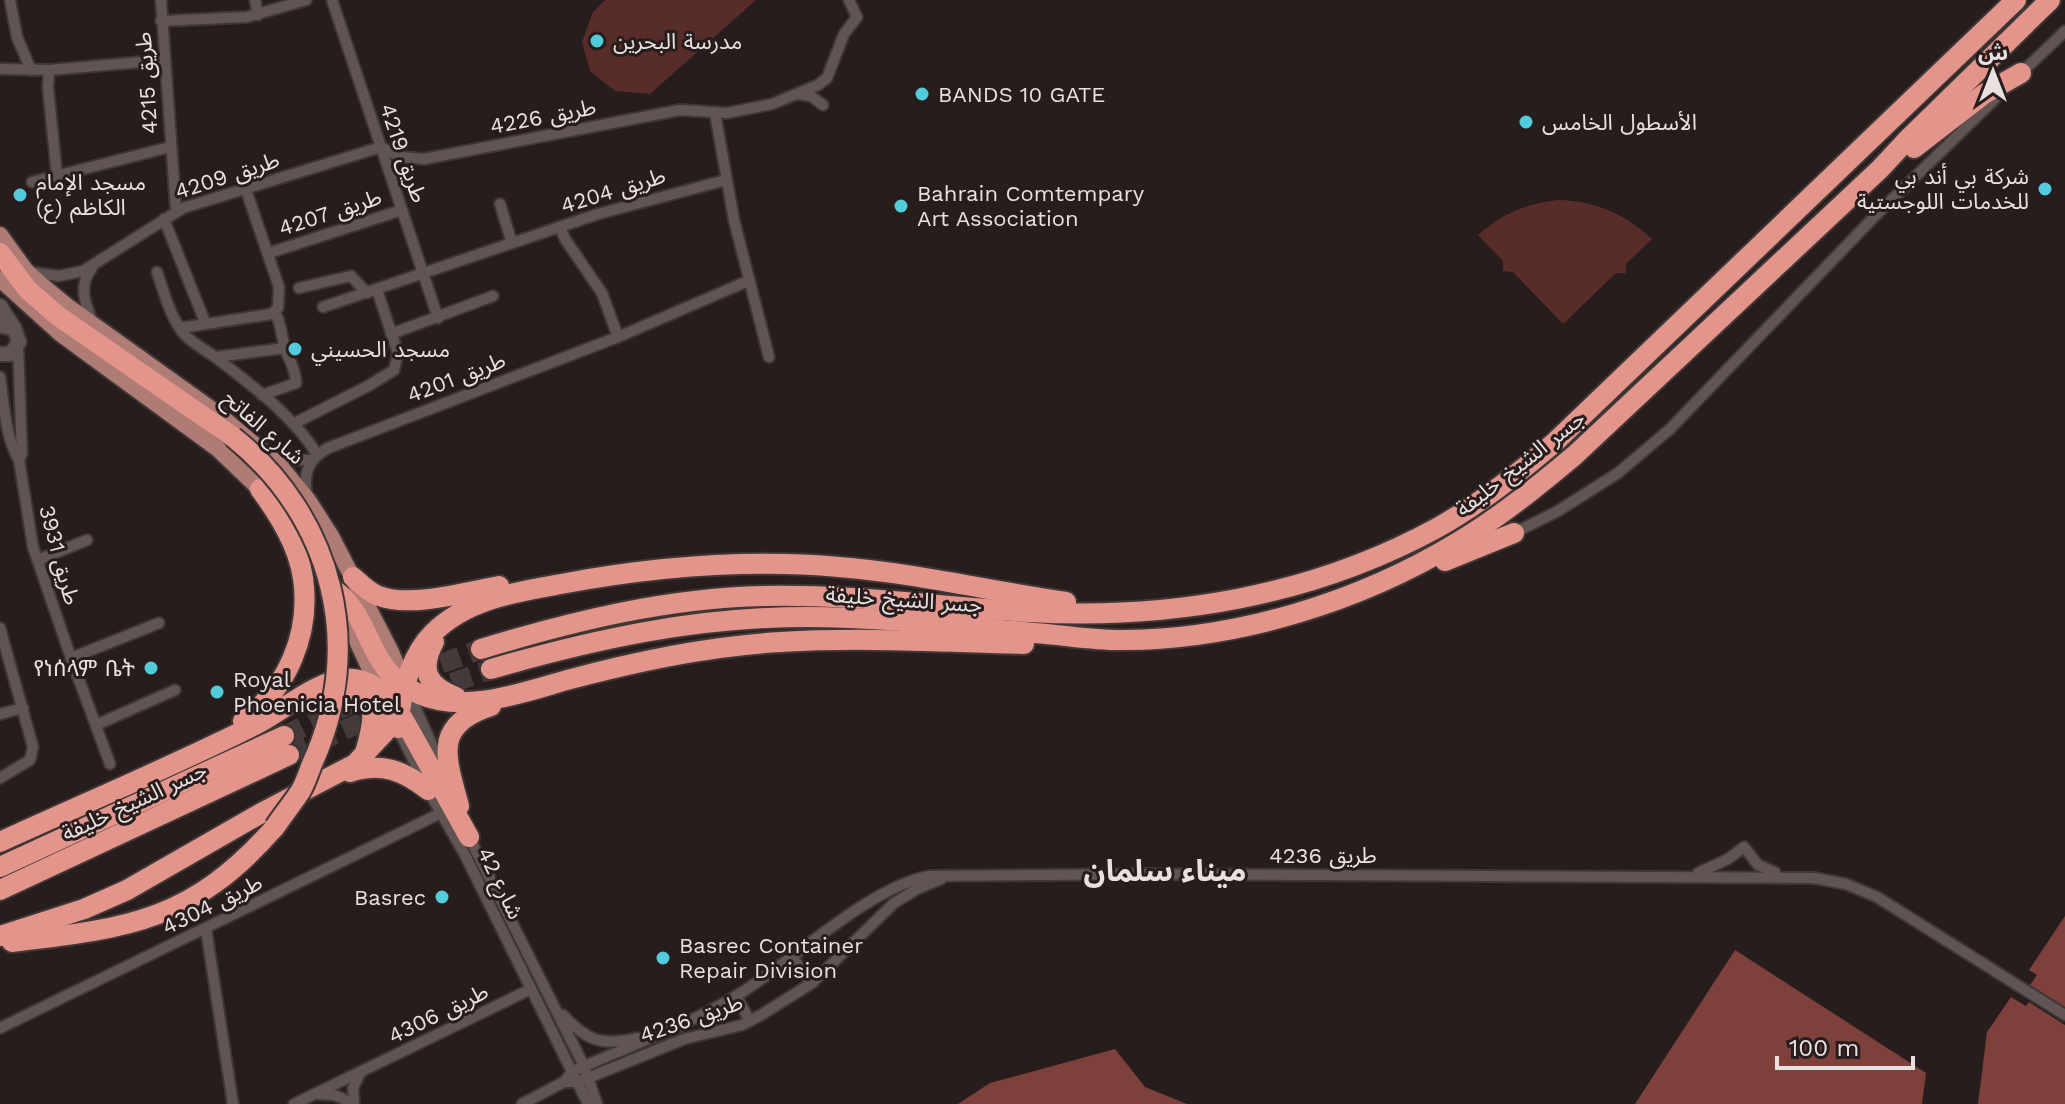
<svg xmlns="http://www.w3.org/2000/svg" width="2065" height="1104" font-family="'Work Sans','Noto Sans Arabic','Noto Sans Ethiopic',sans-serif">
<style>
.green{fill:#582c28}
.water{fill:#7d403b}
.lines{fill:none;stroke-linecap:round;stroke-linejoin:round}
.highway-tunnel{stroke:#443a39;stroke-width:20;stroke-dasharray:20 10;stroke-linecap:butt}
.street-casing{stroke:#3f3736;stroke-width:14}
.secondary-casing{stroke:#3f3736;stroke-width:18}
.primary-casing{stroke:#3f3736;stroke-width:20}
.highway-casing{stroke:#3f3736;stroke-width:24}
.street{stroke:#615554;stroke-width:10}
.secondary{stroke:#615554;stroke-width:14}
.primary{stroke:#af7b75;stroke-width:16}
.highway{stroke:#e3948b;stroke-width:20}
.highway-bridge-casing{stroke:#3f3736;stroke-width:24;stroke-linecap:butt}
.highway-bridge{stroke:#e3948b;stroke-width:20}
.poi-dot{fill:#52cbda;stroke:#271d1c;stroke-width:3}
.labels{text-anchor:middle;stroke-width:6;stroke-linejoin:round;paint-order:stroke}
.poi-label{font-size:22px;fill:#e8e1e0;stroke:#271d1c;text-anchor:start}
.street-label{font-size:22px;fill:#e8e1e0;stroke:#271d1c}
.district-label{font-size:30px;font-weight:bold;fill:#e8e1e0;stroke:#271d1c}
</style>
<rect width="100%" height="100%" fill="#271d1c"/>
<g class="green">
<path d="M605 0H756L650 94 615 91 590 71 582 42 593 12Z"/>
<path d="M1559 200C1596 201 1625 214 1652 239L1626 264V273H1616L1563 324 1513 272 1503 271V261L1478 235C1501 214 1527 203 1559 200Z"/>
</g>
<g class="water">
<path d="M2065 916V1008L2030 985 2037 975 2029 970Z"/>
<path d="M1735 950 1926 1073 1922 1104H1635Z"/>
<path d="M2011 997 2026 1006 2029 1002 2065 1025V1104H1978L1987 1032Z"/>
<path d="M1115 1049 1145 1087 1187 1104H958L990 1083Z"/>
</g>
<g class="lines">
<g class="highway-tunnel">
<path d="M413 674 481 649"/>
<path d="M424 693 491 669"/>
<path d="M284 736 377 691"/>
<path d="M289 755 384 712"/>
</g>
<defs>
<g id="street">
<path d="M10 0 17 37 31 70"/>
<path d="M161 0 176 211"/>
<path d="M255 0 258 15"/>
<path d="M332 0 438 318"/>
<path d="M161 21 247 17 306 0"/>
<path d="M0 69 49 70 165 60"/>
<path d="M49 70 48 87 57 176"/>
<path d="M2019 75 2065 31"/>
<path d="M797 94 811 96 823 105"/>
<path d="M715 113 734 220 769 357"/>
<path d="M381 147 401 157 424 159 680 110 727 113 772 104 818 85 827 78 844 34 857 17 849 0"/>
<path d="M32 182 170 147"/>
<path d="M500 204 512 243"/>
<path d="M164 219 205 322"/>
<path d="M560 227 565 239 602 293 618 337"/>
<path d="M269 253 402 210"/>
<path d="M92 268C77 286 86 305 93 324"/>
<path d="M28 272 59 276 83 271 183 208 381 147"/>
<path d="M157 272C164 292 170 317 184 334 194 345 208 351 219 360 254 387 293 416 317 454"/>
<path d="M299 288 351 276 367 293"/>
<path d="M323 307 598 214 726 180"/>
<path d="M180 328 271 314 278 308 279 287 246 190"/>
<path d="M391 334 493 296"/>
<path d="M18 347 22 453 19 460"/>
<path d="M216 357 285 348"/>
<path d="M0 377C4 403 5 437 19 460L33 547 71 658 110 764"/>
<path d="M262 395 296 383C296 370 290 362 286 351 281 337 282 325 275 312"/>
<path d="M293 424 368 386 394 370 398 353 377 290"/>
<path d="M274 460H311"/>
<path d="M307 496C303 473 308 459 328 448L618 337 748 281"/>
<path d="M1514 533 1558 511 1618 473 1670 429 1875 216 2002 92"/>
<path d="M38 560 87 540"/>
<path d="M0 628 33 747 30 760 0 778"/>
<path d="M71 658 159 623"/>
<path d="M408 691 444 772"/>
<path d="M0 714 23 708"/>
<path d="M96 725 175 690"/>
<path d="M397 727 428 790 465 855 588 1104"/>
<path d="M468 835 584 1066 597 1104"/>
<path d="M1698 873 1728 859 1744 847 1758 865 1775 872"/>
<path d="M206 929 233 1104"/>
<path d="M792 957 812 983"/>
<path d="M736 996 750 1021"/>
<path d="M563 1015C588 1042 602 1046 637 1038"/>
<path d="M0 1028 441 813"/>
<path d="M564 1082H578L684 1039 742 1025 761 1015 812 983 894 903 917 889 941 879"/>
<path d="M317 1094 334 1095 353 1103"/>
<path d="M294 1104 531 989"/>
<path d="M354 1104 353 1088 360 1073"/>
<path d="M522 1104 564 1082 573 1071C627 1047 685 1027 736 996 793 962 865 889 929 876L1140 874 1814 878 1846 884 1877 897 2065 1015"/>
</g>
<g id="secondary">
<path d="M0 306 14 328"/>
<path d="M0 326 14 328 19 342 11 354H0"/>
</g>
<g id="primary">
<path d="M0 235 26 271 39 283 67 306 218 414 280 466 308 500 331 536 390 650 405 684"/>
<path d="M0 279 61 334 218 449 268 497"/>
<path d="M337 598 381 693"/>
</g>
<g id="highway">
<path d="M1914 148 1984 94 2021 73"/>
<path d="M0 253 28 290 58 316 233 437"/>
<path d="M1445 561 1514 533"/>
<path d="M353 577C361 584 369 593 379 596 410 608 467 592 499 586"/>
<path d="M333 589C375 618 364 670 419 694 465 714 521 693 567 680 637 661 709 646 781 642 862 637 943 642 1024 644"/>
<path d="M434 642C419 670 427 686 456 697"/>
<path d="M481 649C573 621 667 598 764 596 853 594 941 607 1029 612 1171 620 1312 596 1437 528 1480 504 1517 474 1554 443L2016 0"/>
<path d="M491 669C595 639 696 617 806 617 882 617 959 626 1035 633 1065 635 1096 641 1125 640 1240 639 1361 601 1458 542 1500 517 1538 486 1575 455L1880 169 1906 141 2050 0"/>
<path d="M344 686C383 694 373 725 365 753"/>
<path d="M243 721C287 689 311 634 303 578 298 545 279 515 260 489"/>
<path d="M398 728C401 694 409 657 433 633 467 599 516 592 561 584 652 567 747 559 839 567 915 573 990 591 1066 602"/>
<path d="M350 772C381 762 403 770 428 790"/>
<path d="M459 806C446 757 432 725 491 706"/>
<path d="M0 842C85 803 171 767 255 725 281 712 317 680 346 679 365 677 381 689 394 702L469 837"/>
<path d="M0 867 284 736"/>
<path d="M0 890 289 755"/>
<path d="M0 936 84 909 127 890 263 812 355 764 385 732 391 721V710"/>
<path d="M12 942C130 928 192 921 275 827"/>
</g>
</defs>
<use href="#street" class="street-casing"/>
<use href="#secondary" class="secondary-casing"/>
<use href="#primary" class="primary-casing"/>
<use href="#highway" class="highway-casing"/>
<use href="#street" class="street"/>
<use href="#secondary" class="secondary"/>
<use href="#primary" class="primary"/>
<use href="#highway" class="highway"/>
<defs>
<path id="highway-bridge" d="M233 437C333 517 366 647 312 764 308 774 305 784 300 792 292 804 283 815 275 827"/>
</defs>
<use href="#highway-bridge" class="highway-bridge-casing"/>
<use href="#highway-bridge" class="highway-bridge"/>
</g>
<g class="poi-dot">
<circle cx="597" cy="41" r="8"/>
<circle cx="922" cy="94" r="8"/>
<circle cx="1526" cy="122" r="8"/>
<circle cx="2045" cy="189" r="8"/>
<circle cx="20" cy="195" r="8"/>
<circle cx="901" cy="206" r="8"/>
<circle cx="295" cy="349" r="8"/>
<circle cx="151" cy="668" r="8"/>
<circle cx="217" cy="692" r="8"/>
<circle cx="442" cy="897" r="8"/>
<circle cx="663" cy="958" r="8"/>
</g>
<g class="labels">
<g class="poi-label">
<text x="613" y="49">مدرسة البحرين</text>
<text x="938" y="102">BANDS 10 GATE</text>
<text x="1542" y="130">الأسطول الخامس</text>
<text x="2029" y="184" text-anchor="end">شركة بي أند بي<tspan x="2029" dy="25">للخدمات اللوجستية</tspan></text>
<text x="36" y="190">مسجد الإمام<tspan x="36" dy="25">الكاظم (ع)</tspan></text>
<text x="917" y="201">Bahrain Comtempary<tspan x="917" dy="25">Art Association</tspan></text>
<text x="311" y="357">مسجد الحسيني</text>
<text x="135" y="676" text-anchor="end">የነሰላም ቤት</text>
<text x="233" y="687">Royal<tspan x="233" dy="25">Phoenicia Hotel</tspan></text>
<text x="426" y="905" text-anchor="end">Basrec</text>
<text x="679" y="953">Basrec Container<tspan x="679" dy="25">Repair Division</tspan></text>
</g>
<g class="street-label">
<text transform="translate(146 83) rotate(-94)" y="8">طريق 4215</text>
<text transform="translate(543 116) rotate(-11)" y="8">طريق 4226</text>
<text transform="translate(404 153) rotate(71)" y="8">طريق 4219</text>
<text transform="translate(227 175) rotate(-18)" y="8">طريق 4209</text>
<text transform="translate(613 190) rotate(-17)" y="8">طريق 4204</text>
<text transform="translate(330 212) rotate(-18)" y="8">طريق 4207</text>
<text transform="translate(456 377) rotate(-21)" y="8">طريق 4201</text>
<text transform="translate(264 427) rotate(41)" y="8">شارع الفاتح</text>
<text transform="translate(1520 463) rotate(-38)" y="8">جسر الشيخ خليفة</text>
<text transform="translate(60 555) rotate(75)" y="8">طريق 3931</text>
<text transform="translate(904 599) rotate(4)" y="8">جسر الشيخ خليفة</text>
<text transform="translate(134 801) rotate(-25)" y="8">جسر الشيخ خليفة</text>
<text x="1323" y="863">طريق 4236</text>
<text transform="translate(501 883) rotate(64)" y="8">شارع 42</text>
<text transform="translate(212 904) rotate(-26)" y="8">طريق 4304</text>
<text transform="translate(438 1013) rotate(-26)" y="8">طريق 4306</text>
<text transform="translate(691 1018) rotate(-19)" y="8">طريق 4236</text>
</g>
<g class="district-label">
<text x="1165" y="881">ميناء سلمان</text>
</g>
</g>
<g transform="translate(1993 72)" stroke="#271d1c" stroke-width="6" paint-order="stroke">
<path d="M0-6L14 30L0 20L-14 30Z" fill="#e8e1e0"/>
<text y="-12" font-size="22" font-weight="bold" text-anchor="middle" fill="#e8e1e0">ش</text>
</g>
<path d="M1777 1056v12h136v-12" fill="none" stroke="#e8e1e0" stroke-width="4"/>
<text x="1789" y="1056" font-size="24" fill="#e8e1e0" stroke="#271d1c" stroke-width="6" paint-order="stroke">100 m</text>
</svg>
